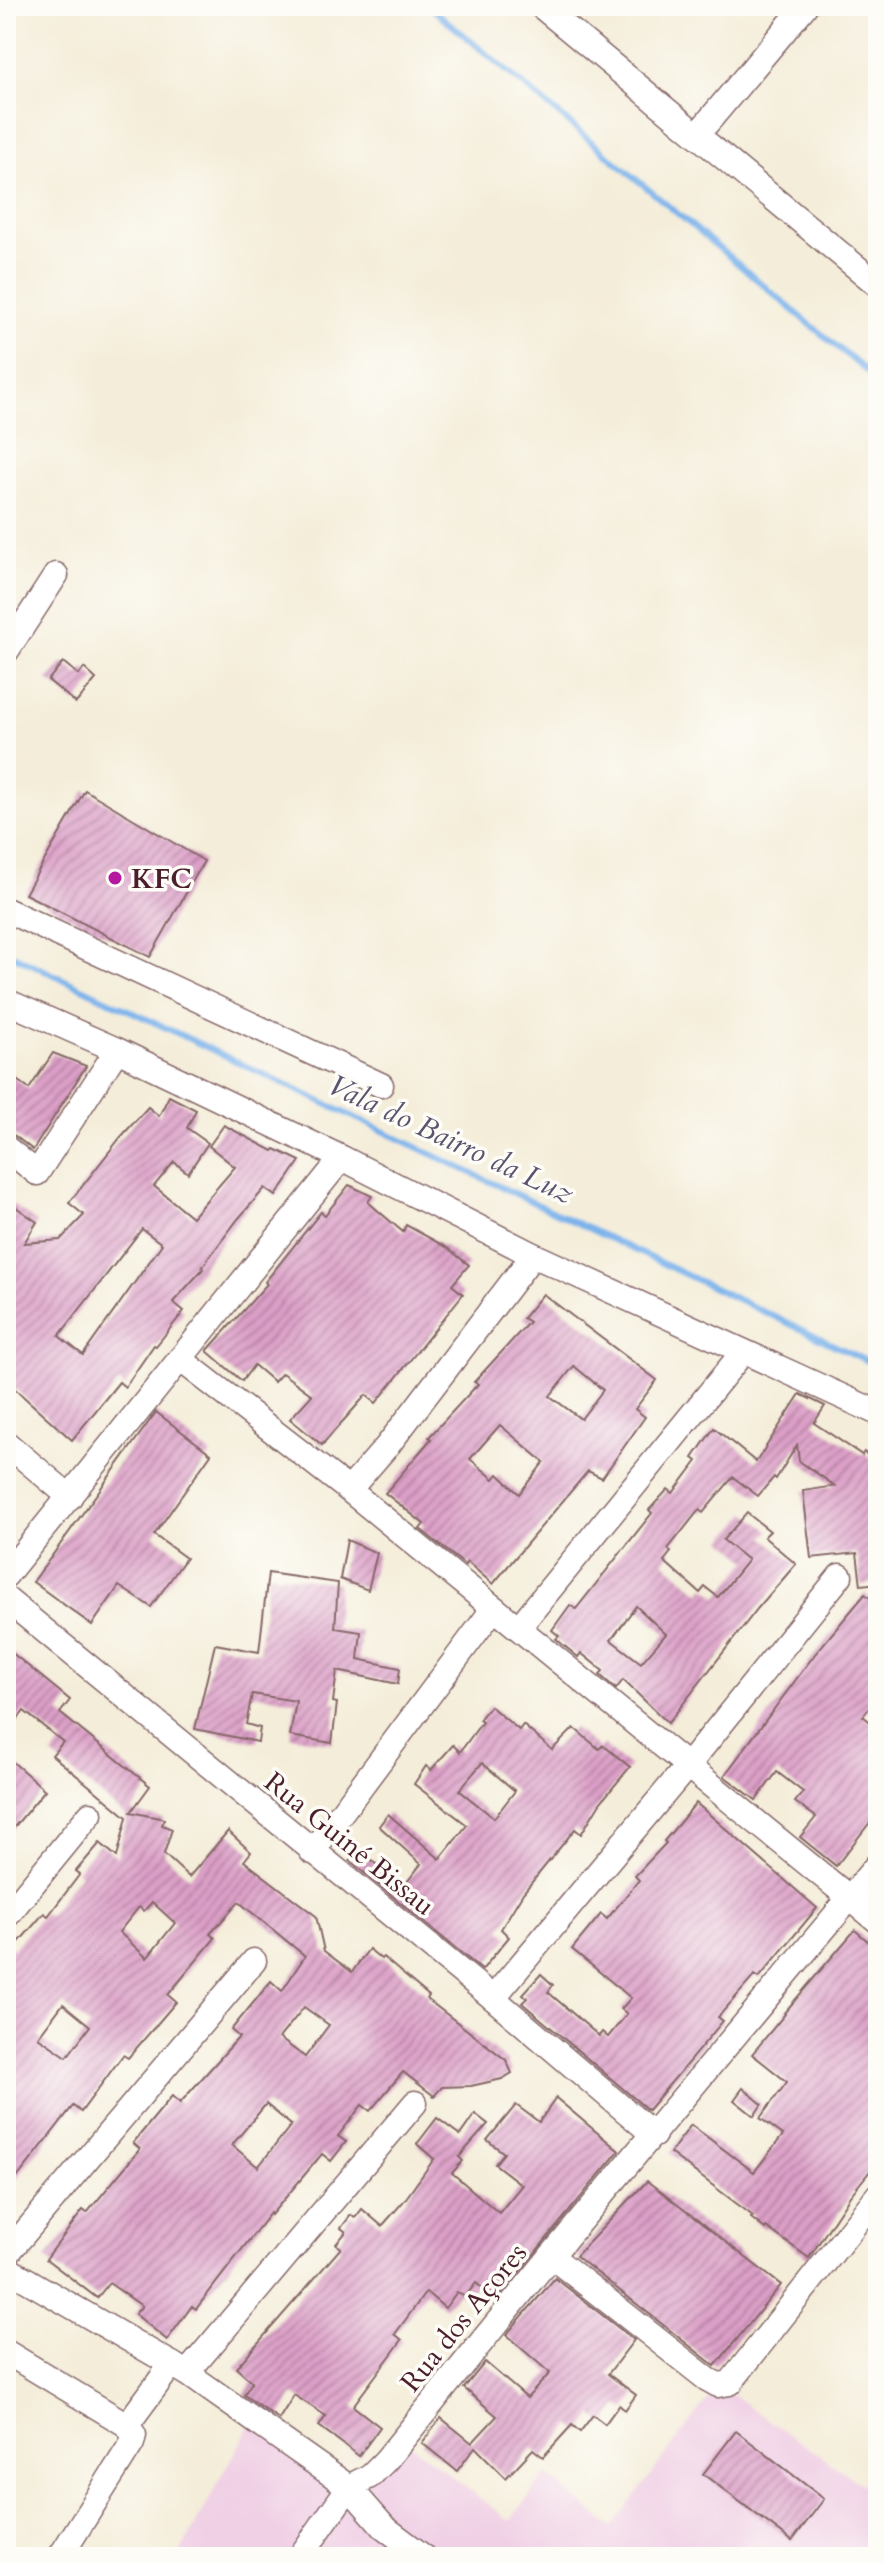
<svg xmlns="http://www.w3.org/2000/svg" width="884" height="2563" font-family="Cardo,serif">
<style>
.built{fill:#f0d0e5}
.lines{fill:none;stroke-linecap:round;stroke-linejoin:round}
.stream{stroke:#7cb3eb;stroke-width:6}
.building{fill:url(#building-hatch);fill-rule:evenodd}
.minor-casing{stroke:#866768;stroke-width:27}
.minor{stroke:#fff;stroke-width:24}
.poi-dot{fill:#b5179e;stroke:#fdfcf7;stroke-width:3}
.labels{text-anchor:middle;stroke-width:7;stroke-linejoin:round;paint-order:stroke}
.poi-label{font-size:28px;font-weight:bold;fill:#4a1f2b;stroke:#fdfcf7;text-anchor:start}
.street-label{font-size:28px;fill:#4a1f2b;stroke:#fdfcf7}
.water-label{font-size:30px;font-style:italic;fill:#5c536e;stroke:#fdfcf7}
</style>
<defs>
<pattern id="building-hatch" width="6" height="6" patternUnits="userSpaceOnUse" patternTransform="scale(2)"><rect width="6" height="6" fill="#dc9fc7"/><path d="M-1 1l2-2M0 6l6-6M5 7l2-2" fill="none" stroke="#b481a2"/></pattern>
</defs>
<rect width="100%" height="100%" fill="#fdfcf7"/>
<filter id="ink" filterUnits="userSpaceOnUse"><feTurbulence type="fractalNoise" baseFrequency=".0125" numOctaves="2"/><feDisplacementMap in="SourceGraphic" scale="16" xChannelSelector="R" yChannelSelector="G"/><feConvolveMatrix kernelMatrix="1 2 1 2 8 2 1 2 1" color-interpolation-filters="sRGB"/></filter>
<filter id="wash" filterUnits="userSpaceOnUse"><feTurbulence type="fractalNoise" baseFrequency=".006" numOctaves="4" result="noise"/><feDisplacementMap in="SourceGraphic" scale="32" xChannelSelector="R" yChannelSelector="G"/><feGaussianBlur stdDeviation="1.8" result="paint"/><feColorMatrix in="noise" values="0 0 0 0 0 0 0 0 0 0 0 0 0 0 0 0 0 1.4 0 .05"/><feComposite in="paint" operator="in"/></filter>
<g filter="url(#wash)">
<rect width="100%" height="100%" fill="#f4edd9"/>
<path class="built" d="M718 2385 878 2496V2552L876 2557H178L253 2420 349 2487 403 2439 510 2521 546 2474 611 2528Z"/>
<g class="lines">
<g class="stream">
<path d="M429 6 878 381"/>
<path d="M6 952 878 1366"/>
</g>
</g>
<g id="blocks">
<g class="building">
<path d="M63 662 79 675 84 668 96 679 76 703 48 680Z"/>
<path d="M85 790 204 861 150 957 25 894Z"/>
<path d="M53 1053 86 1066 33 1150 15 1136 6 1133V1072L29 1089Z"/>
<path d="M169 1096 196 1110 187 1128 208 1143 188 1173 174 1162 154 1186 192 1217 235 1167 209 1146 224 1125 273 1151 275 1149 300 1161 276 1196 265 1188 238 1219 202 1267 203 1269 173 1302 184 1311 156 1346 154 1345 125 1387 119 1382 72 1440 6 1381V1200L37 1222 24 1243 60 1240 84 1215 69 1203 120 1138 148 1107 159 1116ZM142 1229 162 1244 83 1355 59 1336Z"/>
<path d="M349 1185 372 1196 368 1202 403 1232 406 1225 446 1247 469 1265 452 1285 463 1294 376 1403 366 1395 322 1445 290 1419 312 1395 282 1373 274 1382 254 1365 242 1381 207 1351 267 1284 265 1282 321 1212 325 1215Z"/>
<path d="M543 1294 657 1380 635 1409 645 1417 602 1478 588 1471 493 1584 467 1562 465 1565 420 1529 424 1524 385 1493 431 1439 429 1437 478 1384 474 1382 529 1322 523 1318ZM574 1366 603 1390 581 1419 550 1396ZM500 1425 544 1462 519 1494 498 1474 494 1479 470 1459Z"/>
<path d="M800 1394 825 1406 814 1423 862 1455 864 1452 878 1464V1583L861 1585 857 1553 811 1558 803 1491 835 1486 799 1461 797 1445 776 1479 774 1477 758 1496 733 1477 703 1513 699 1510 668 1549 671 1552 664 1561 700 1593 705 1587 718 1597 748 1560 723 1540 747 1513 770 1531 764 1537 796 1564 758 1608 668 1723 623 1680 616 1689 600 1675 603 1671 581 1653 578 1657 556 1639 559 1636 552 1630 570 1605 576 1609 652 1513 649 1510 668 1489 673 1493 697 1461 693 1458 714 1428 756 1462ZM636 1606 666 1634 641 1663 611 1640Z"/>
<path d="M156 1412 211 1454 154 1535 186 1558 151 1607 119 1586 92 1625 33 1582Z"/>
<path d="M347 1540 377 1553 368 1590 340 1579Z"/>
<path d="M268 1573 338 1583 335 1628 361 1632 358 1659 400 1668 398 1684 337 1671 333 1702 337 1703 332 1743 290 1736 296 1701 252 1694 246 1724 260 1728 258 1742 195 1729 215 1644 259 1652Z"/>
<path d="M865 1594 878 1604V1697L863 1716 878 1728V1812L836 1866 800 1837 816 1817 795 1802 803 1792 777 1772 756 1800 724 1776 815 1654Z"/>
<path d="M6 1648 70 1700 60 1713 150 1786 131 1812 164 1819 162 1825 172 1829 164 1854 189 1877 228 1831 251 1852 244 1861 316 1916 324 1951 352 1972 369 1949 381 1959 383 1957 429 1996 427 1999 506 2060 512 2073 502 2079 471 2086 442 2087 434 2096 403 2072 370 2111 362 2105 338 2136 346 2142 331 2161 322 2154 271 2215 270 2213 196 2309 192 2306 167 2340 135 2314 142 2306 109 2283 97 2298 46 2259 83 2210 87 2213 140 2149 133 2143 172 2096 180 2103 239 2037 231 2030 271 1981 282 1991 305 1956 239 1902 210 1934 215 1938 168 1995 176 2002 128 2058 123 2055 81 2112 73 2106 6 2192V1943L13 1949 44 1913 48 1916 80 1874 76 1871 100 1843 117 1857 127 1817 52 1755 63 1742 24 1711 6 1735ZM152 1902 175 1923 147 1958 119 1932 139 1907 144 1911ZM63 2004 90 2026 67 2057 38 2037ZM304 2007 329 2025 305 2057 279 2038ZM266 2104 291 2125 258 2167 232 2145Z"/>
<path d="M490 1706 519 1730 523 1725 552 1750 574 1728 599 1749 603 1745 630 1767 600 1803 581 1834 575 1829 523 1893 501 1929 509 1937 482 1970 350 1861 359 1849 403 1887 421 1864 379 1826 388 1814 440 1859 467 1825 414 1784 426 1766 431 1770 453 1745 460 1752 482 1722 479 1720ZM482 1763 515 1791 494 1818 459 1790Z"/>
<path d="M6 1756 45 1790 6 1837Z"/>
<path d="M696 1803 817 1908 759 1978 755 1975 718 2017 723 2021 648 2110 522 2003 527 1998 523 1994 541 1974 553 1985 548 1992 599 2036 602 2032 608 2037 627 2014 621 2009 631 1998 572 1949 601 1914 607 1919 639 1880 635 1876 666 1843 664 1841Z"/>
<path d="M855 1930 878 1950V2161L850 2196 809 2258 766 2227 765 2229 751 2218 753 2216 670 2153 691 2125 754 2172 783 2135 760 2118 787 2082 752 2054 785 2014 784 2013Z"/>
<path d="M743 2088 762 2104 754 2116 734 2100Z"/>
<path d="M556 2098 619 2151 496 2300 476 2283 465 2297 457 2292 445 2308 426 2292 395 2334 402 2340 353 2406 380 2427 359 2456 319 2426 326 2416 294 2395 279 2419 244 2395 252 2382 236 2368 341 2248 336 2244 346 2232 341 2228 351 2215 355 2218 362 2209 382 2226 404 2201 434 2159 417 2144 437 2118 460 2135 475 2114 488 2124 459 2157 463 2161 452 2173 499 2213 522 2185 495 2164 504 2153 487 2140 516 2105 539 2122Z"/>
<path d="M647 2181 781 2285 715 2366 576 2256Z"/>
<path d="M555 2278 634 2340 608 2374 636 2395 625 2410 619 2405 605 2424 593 2415 580 2432 572 2425 543 2457 533 2449 506 2478 475 2447 457 2471 422 2443 441 2418 472 2443 497 2416 464 2388 485 2362 527 2398 550 2373 506 2335Z"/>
<path d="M736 2431 824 2499 792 2541 703 2474Z"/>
</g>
</g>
</g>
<g filter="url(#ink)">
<use href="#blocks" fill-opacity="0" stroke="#866768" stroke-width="2"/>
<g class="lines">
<defs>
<g id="minor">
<path d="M541 6 878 285"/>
<path d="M697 135 805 6"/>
<path d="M6 652 56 575"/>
<path d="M6 910 381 1085"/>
<path d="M6 1001 117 1050 342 1158 533 1255 878 1413"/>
<path d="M6 1148 37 1173 117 1050"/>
<path d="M180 1359 349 1490 878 1921"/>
<path d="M6 1443 70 1497"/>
<path d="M349 1490 388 1445 533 1255"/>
<path d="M6 1575 342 1158"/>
<path d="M6 1599 493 1998 654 2135"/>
<path d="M519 1627 743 1352"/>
<path d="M312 1852 494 1608"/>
<path d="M6 1917 90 1814"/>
<path d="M493 1998 689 1764 840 1576"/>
<path d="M6 2255 254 1961"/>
<path d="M551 2256 707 2379 718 2385 730 2383 878 2195"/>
<path d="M6 2268 187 2373 349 2487 370 2476 386 2460 551 2256 878 1864"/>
<path d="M6 2352 127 2425 134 2435 132 2443 60 2557"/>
<path d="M187 2373 415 2103"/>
<path d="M127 2425 172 2364"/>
<path d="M300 2557 349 2487 384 2527 424 2557"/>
</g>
</defs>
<use href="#minor" class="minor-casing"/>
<use href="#minor" class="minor"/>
</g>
</g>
<circle class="poi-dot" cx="115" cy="878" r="8"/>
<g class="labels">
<g class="poi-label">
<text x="131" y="888">KFC</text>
</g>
<g class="street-label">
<text transform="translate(350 1843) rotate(39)" y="10">Rua Guiné Bissau</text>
<text transform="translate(463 2317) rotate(-51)" y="10">Rua dos Açores</text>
</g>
<g class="water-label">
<text transform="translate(451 1139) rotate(25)" y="10">Vala do Bairro da Luz</text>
</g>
</g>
<rect width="884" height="2563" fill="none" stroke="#fdfcf7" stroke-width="32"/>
</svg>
